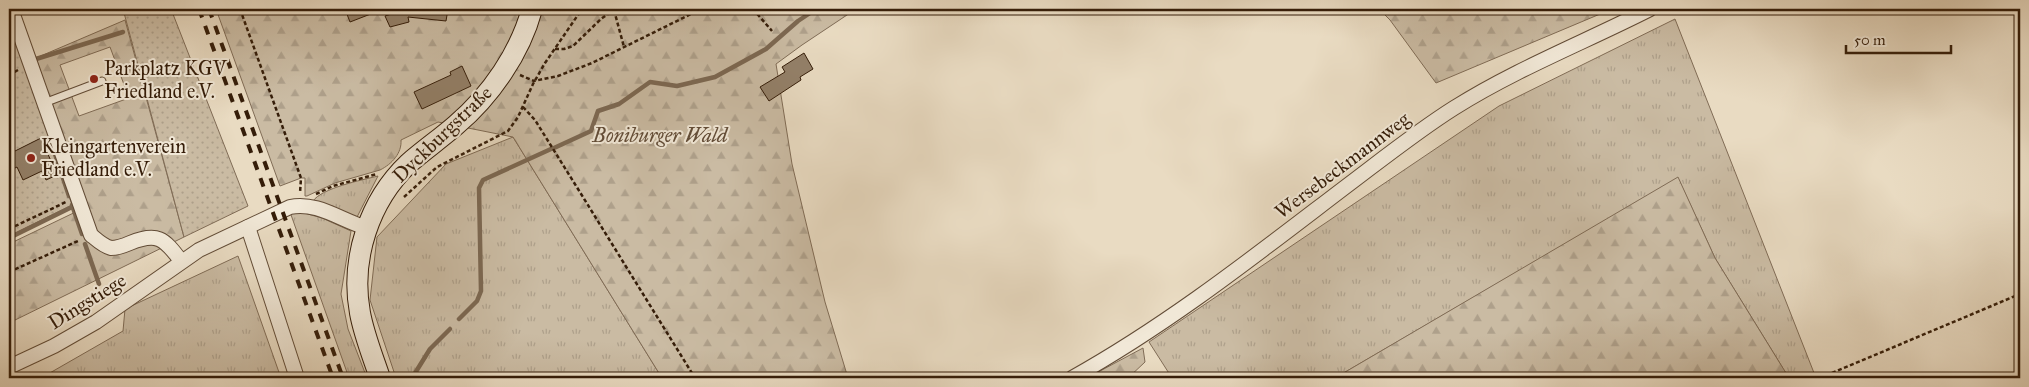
<svg xmlns="http://www.w3.org/2000/svg" width="2029" height="387" font-family="'IM FELL Great Primer',serif">
<style>
.grass{fill:url(#grass-tufts);stroke:#806c56}
.forest{fill:url(#forest-firs);stroke:#806c56;fill-rule:evenodd}
.garden{fill:url(#garden-dots);stroke:#806c56}
.lines{fill:none;stroke-linecap:round;stroke-linejoin:round}
.stream{stroke:#7c6852;stroke-width:4.5}
.building{fill:#938069;stroke:#351d09}
.lane-casing{stroke:#624c37;stroke-width:9}
.street-casing{stroke:#624c37;stroke-width:16}
.secondary-casing{stroke:#351d09;stroke-width:22}
.path{stroke:#351d09;stroke-width:2.5;stroke-dasharray:4 2.5;stroke-linecap:butt}
.lane{stroke:#f1e8d7;stroke-width:7}
.street{stroke:#f1e8d7;stroke-width:14}
.secondary{stroke:#f1e8d7;stroke-width:20}
.rail{stroke:#351d09;stroke-width:4;stroke-dasharray:9 9;stroke-linecap:butt}
.poi-dot{fill:#8f2418;stroke:#f1e8d7;stroke-width:2}
.labels{text-anchor:middle;stroke-width:4;stroke-linejoin:round;paint-order:stroke}
.poi-label{font-size:20px;fill:#351d09;stroke:#f1e8d7;text-anchor:start}
.street-label{font-size:20px;fill:#351d09;stroke:#f1e8d7}
.park-label{font-size:20px;font-style:italic;fill:#624c37;stroke:#f1e8d7}
</style>
<defs>
<pattern id="grass-tufts" width="24" height="20" patternUnits="userSpaceOnUse" patternTransform="scale(1.25)"><rect width="24" height="20" fill="#cabba3"/><path d="M3 7l-1-3M5 7V3M7 7l1-3M15 17l-1-3M17 17v-4M19 17l1-3" fill="none" stroke="#aea08b"/></pattern>
<pattern id="forest-firs" width="22" height="20" patternUnits="userSpaceOnUse" patternTransform="scale(1.25)"><rect width="22" height="20" fill="#cabba3"/><path d="M5 1l3.5 6h-7zM16 11l3.5 6h-7z" fill="#aea08b"/></pattern>
<pattern id="garden-dots" width="8" height="8" patternUnits="userSpaceOnUse" patternTransform="scale(1.25)"><rect width="8" height="8" fill="#cabba3"/><path d="M2 2h.1M6 6h.1" fill="none" stroke="#aea08b" stroke-width="1.8" stroke-linecap="round"/></pattern>
</defs>
<rect width="100%" height="100%" fill="#e9dbc2"/>
<filter id="stains"><feTurbulence type="fractalNoise" baseFrequency=".004" numOctaves="4"/><feColorMatrix values="0 0 0 0 .2 0 0 0 0 .09 0 0 0 0 .02 0 0 0 .5 -.17"/></filter>
<radialGradient id="worn" r=".72"><stop offset=".6" stop-color="#630" stop-opacity="0"/><stop offset="1" stop-color="#630" stop-opacity=".3"/></radialGradient>
<g class="grass">
<path d="M1675 19 1816 378H1789L1715 258 1678 178 1335 378H1172L1149 342 1499 106Z"/>
<path d="M513 137 662 378H396L370 300 377 237 446 164Z"/>
<path d="M378 176 356 219 313 201C322 188 362 180 378 176Z"/>
<path d="M297 211 322 218 351 231 341 294 348 329 367 378H349L290 212Z"/>
<path d="M238 256 281 378H41L123 331 125 309Z"/>
</g>
<g class="forest">
<path d="M216 9H856L802 45 776 64 792 164 825 302 848 378H662L513 137 438 122 401 140C402 153 392 164 380 170L335 183 307 196H305V178H301L280 186Z"/>
<path d="M1379 9H1612L1436 83 1390 20Z"/>
<path d="M125 20 184 237 9 323V244L86 207 36 58ZM110 47 129 98 79 116 60 65Z"/>
<path d="M1678 177 1715 258 1789 378H1335Z"/>
<path d="M1143 348 1145 362 1128 378H1087Z"/>
</g>
<g class="garden">
<path d="M123 9H171L248 206 184 237Z"/>
<path d="M9 18 72 205 9 236Z"/>
</g>
<g class="lines">
<g class="stream">
<path d="M36 59 123 32"/>
<path d="M53 148 69 196"/>
<path d="M554 148 591 131 598 111 619 104 650 82 677 86 715 77 766 49 798 21 816 9"/>
<path d="M72 205 82 234"/>
<path d="M9 238 72 207"/>
<path d="M85 244 99 284"/>
<path d="M459 319 477 301 481 291 479 188 483 180 551 149"/>
<path d="M412 378 430 349 450 329"/>
</g>
</g>
<g class="building">
<path d="M345 9H381V10L350 22Z"/>
<path d="M401 9H448L446 21 408 17 409 22 390 27 385 16 398 12 399 14H401Z"/>
<path d="M804 53 813 69 800 77 801 80 769 101 760 87 785 72 782 67Z"/>
<path d="M462 66 471 86 422 109 414 92 451 75 450 72Z"/>
<path d="M41 138 57 175 46 180 42 171 23 180 17 167 9 171V154Z"/>
</g>
<g class="lines">
<defs>
<path id="lane" d="M44 103 102 81"/>
<g id="street">
<path d="M11 9 91 235C97 240 103 246 111 248 118 248 123 246 130 243 157 232 164 238 181 261"/>
<path d="M248 227 297 378"/>
<path d="M9 367 54 346 96 322 199 250 290 207C317 201 342 221 367 228"/>
<path d="M1072 378C1169 324 1256 255 1344 188 1380 161 1416 132 1454 108 1516 69 1585 42 1650 9"/>
</g>
<path id="secondary" d="M380 378C373 357 364 335 360 313 350 259 369 201 409 163 424 150 441 138 456 125 491 95 520 53 532 9"/>
</defs>
<use href="#lane" class="lane-casing"/>
<use href="#street" class="street-casing"/>
<use href="#secondary" class="secondary-casing"/>
<g class="path">
<path d="M240 9 301 178 300 193"/>
<path d="M753 9 772 31"/>
<path d="M614 10 624 47"/>
<path d="M555 49H564L573 46 601 19 615 9"/>
<path d="M9 75 18 70"/>
<path d="M520 75 534 81 558 76 592 63 701 9"/>
<path d="M523 107 535 120 578 189 695 378"/>
<path d="M316 194 333 186 377 174"/>
<path d="M404 197 437 167 508 131 518 117 533 84 545 63 582 9"/>
<path d="M9 229 66 202"/>
<path d="M9 272 78 241"/>
<path d="M1820 378 2020 294"/>
</g>
<use href="#lane" class="lane"/>
<use href="#street" class="street"/>
<use href="#secondary" class="secondary"/>
<g class="rail">
<path d="M199 9 333 378"/>
<path d="M209 9 343 378"/>
</g>
</g>
<g class="poi-dot">
<circle cx="94" cy="79" r="5"/>
<circle cx="31" cy="158" r="5"/>
</g>
<g class="labels">
<g class="poi-label">
<text x="104" y="75">Parkplatz KGV<tspan x="104" dy="23">Friedland e.V.</tspan></text>
<text x="41" y="153">Kleingartenverein<tspan x="41" dy="23">Friedland e.V.</tspan></text>
</g>
<g class="street-label">
<text transform="translate(442 134) rotate(-44)" y="7">Dyckburgstraße</text>
<text transform="translate(1342 165) rotate(-37)" y="7">Wersebeckmannweg</text>
<text transform="translate(87 301) rotate(-32)" y="7">Dingstiege</text>
</g>
<g class="park-label">
<text x="660" y="142">Boniburger Wald</text>
</g>
</g>
<rect width="2029" height="387" fill="none" stroke="#e9dbc2" stroke-width="30"/>
<rect x="10" y="10" width="2009" height="367" fill="none" stroke="#351d09" stroke-width="2.5"/>
<rect x="15" y="15" width="1999" height="357" fill="none" stroke="#351d09"/>
<path d="M1846 45v8h105v-8" fill="none" stroke="#351d09" stroke-width="2.5"/>
<text x="1854" y="45" font-size="15" fill="#351d09" stroke="#f1e8d7" stroke-width="4" paint-order="stroke">50 m</text>
<rect width="100%" height="100%" filter="url(#stains)"/>
<rect width="100%" height="100%" fill="url(#worn)"/>
</svg>
